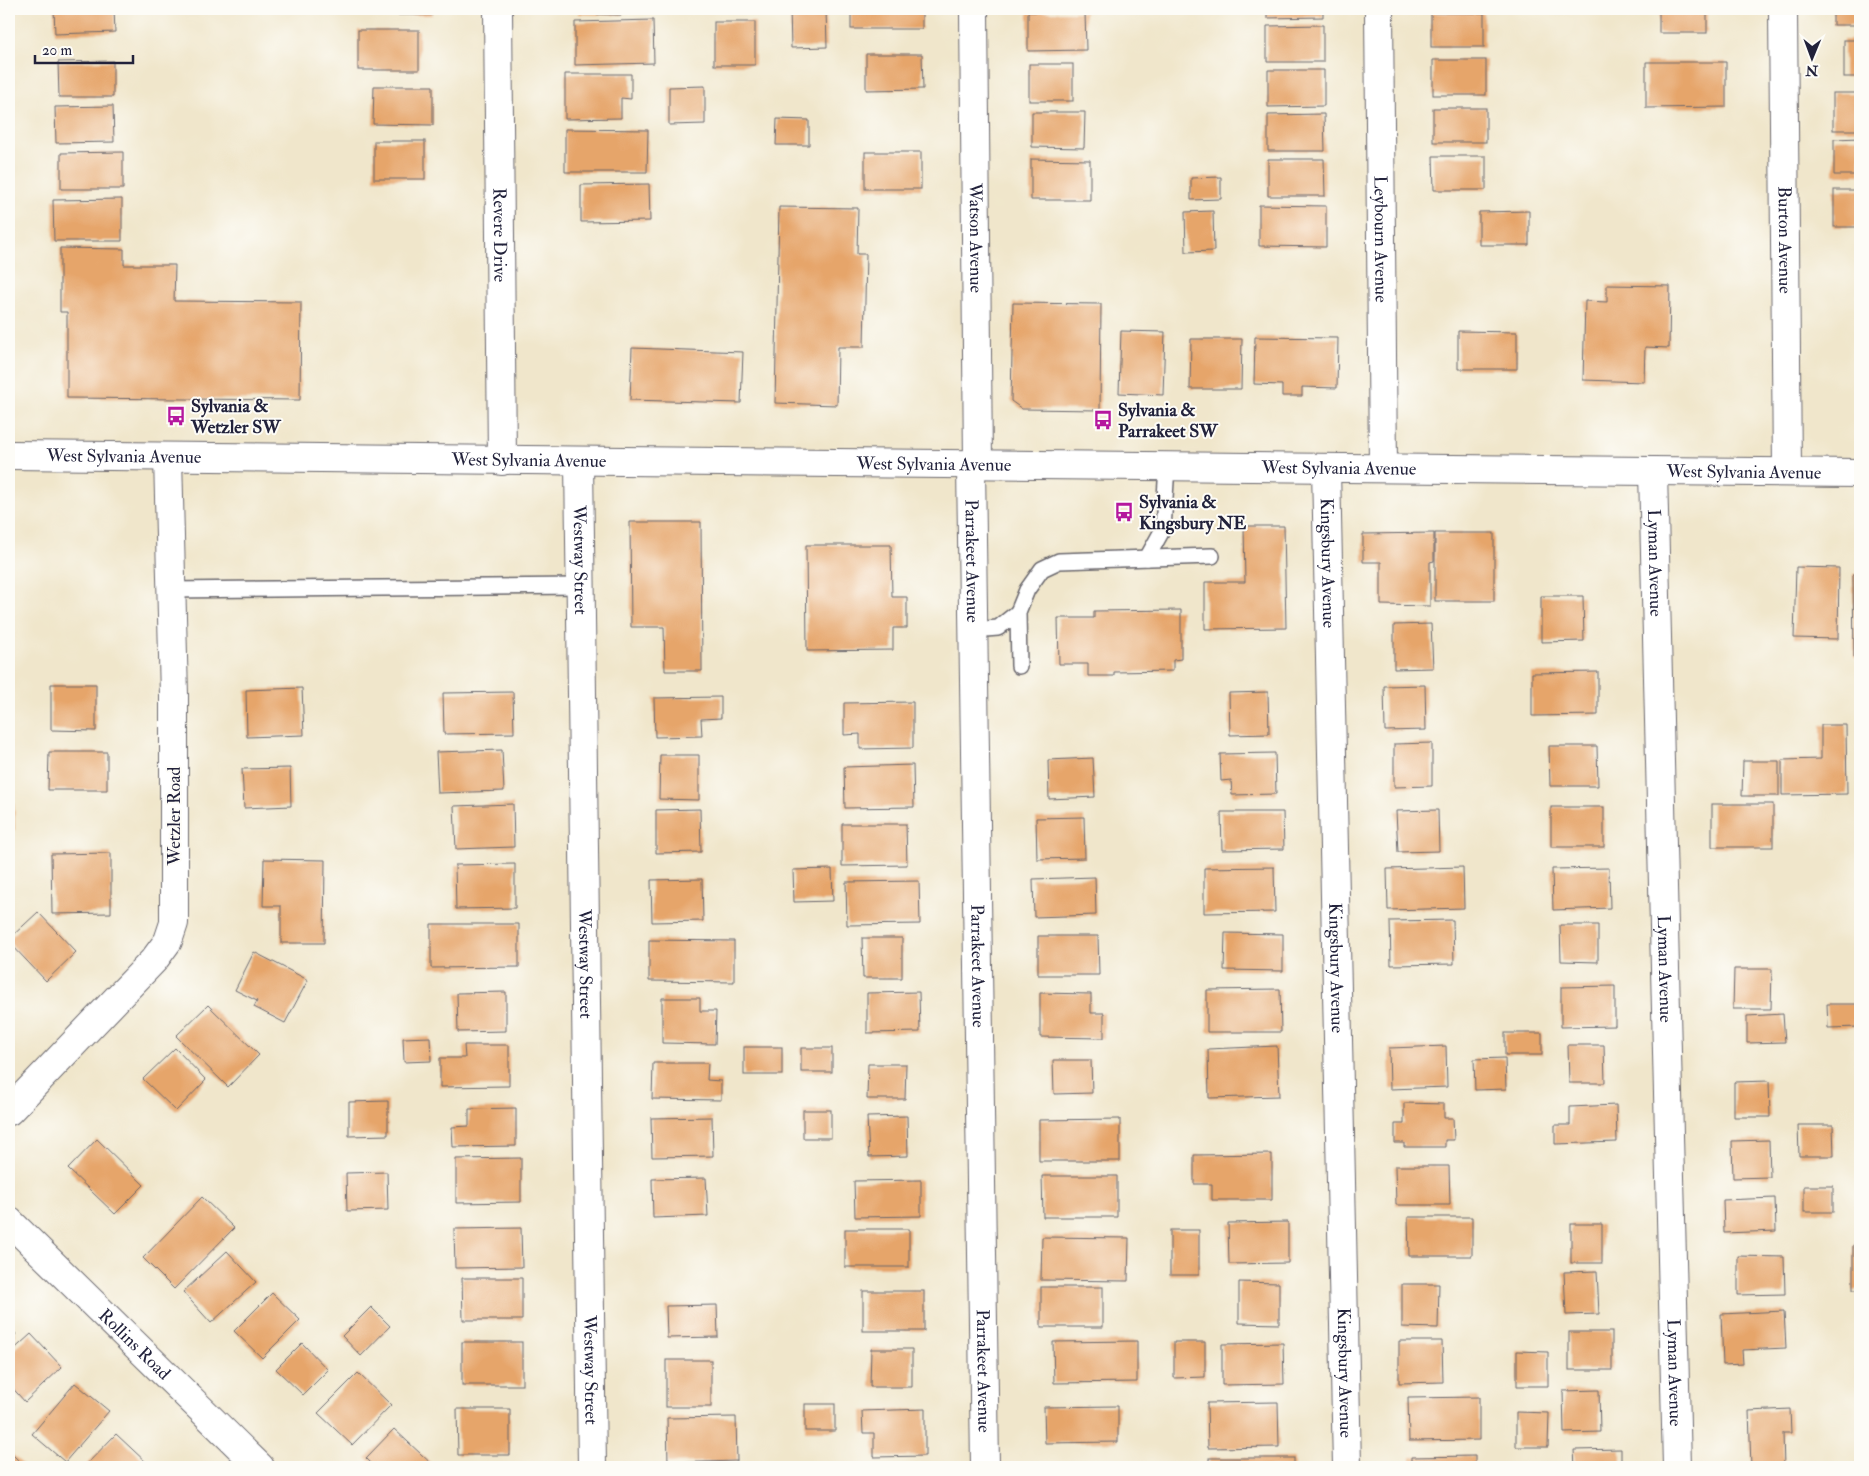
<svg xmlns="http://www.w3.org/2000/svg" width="1869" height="1476" font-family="'IM FELL Double Pica',serif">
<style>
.building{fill:#e6a56a}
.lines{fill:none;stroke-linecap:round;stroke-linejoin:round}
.service-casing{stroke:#6a676d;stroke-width:18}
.minor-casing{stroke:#6a676d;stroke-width:30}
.secondary-casing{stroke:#6a676d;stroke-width:30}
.service{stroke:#fff;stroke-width:15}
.minor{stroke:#fff;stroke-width:28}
.secondary{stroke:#fff;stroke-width:28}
.labels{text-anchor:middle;stroke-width:4;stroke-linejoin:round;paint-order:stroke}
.street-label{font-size:18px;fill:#22223b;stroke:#fdfcf7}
.poi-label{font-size:18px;font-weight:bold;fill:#22223b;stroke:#fdfcf7;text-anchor:start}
</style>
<rect width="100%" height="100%" fill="#fdfcf7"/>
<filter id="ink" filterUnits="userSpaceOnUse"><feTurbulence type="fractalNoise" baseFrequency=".02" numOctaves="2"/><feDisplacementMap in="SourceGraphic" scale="10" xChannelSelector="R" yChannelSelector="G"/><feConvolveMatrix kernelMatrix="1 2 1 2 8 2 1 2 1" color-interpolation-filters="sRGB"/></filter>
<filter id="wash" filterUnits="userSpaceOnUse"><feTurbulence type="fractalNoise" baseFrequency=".0096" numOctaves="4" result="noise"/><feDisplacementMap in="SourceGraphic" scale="20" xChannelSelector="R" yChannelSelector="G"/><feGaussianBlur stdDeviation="1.12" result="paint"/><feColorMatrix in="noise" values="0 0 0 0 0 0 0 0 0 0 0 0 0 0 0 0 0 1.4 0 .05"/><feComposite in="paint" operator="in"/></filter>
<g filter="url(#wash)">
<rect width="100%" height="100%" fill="#f0e6cb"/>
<g id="blocks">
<g class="building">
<path d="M54 9H114L115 32 55 34Z"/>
<rect x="372" y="9" width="60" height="6"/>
<path d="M579 9H623L622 15 579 14Z"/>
<path d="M790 9H826L827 47 791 48Z"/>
<rect x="851" y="9" width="71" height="20"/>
<path d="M1267 9H1323V17L1267 18Z"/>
<rect x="1659" y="9" width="48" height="24"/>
<rect x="1833" y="9" width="27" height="16"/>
<path d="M1028 12H1085L1086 50 1028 51Z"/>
<rect x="1431" y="13" width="53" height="34"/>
<path d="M653 20 654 63 575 65V22Z"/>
<rect x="714" y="22" width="41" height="43"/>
<path d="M1323 25V62H1267V26Z"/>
<rect x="358" y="30" width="61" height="40"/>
<rect x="1844" y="40" width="16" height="37"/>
<path d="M866 54H922L923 89 866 90Z"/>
<rect x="1433" y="60" width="53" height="35"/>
<path d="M113 61V97H59L58 62Z"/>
<path d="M1646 62H1726V107L1646 108Z"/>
<rect x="1029" y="64" width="44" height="37"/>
<path d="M1268 70H1324V106L1268 107Z"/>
<path d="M565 74H631V99L621 98V118L565 119Z"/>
<path d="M374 86H433V125L373 124Z"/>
<path d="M705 86V124L669 125V87Z"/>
<rect x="1833" y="93" width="27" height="37"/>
<path d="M113 106 114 142 56 143 55 107Z"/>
<rect x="1433" y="108" width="53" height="34"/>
<path d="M1032 112H1085L1084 148 1032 147Z"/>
<path d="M1324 114 1325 151H1268V115Z"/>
<path d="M777 119 809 120V145H776Z"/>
<path d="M565 129 648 130 647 172H565Z"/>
<path d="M1860 138V175H1834V139Z"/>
<rect x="374" y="141" width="51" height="38"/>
<path d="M123 152V189H61V153Z"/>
<rect x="865" y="152" width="56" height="37"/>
<path d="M1433 156H1486V190H1434Z"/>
<path d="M1031 159 1090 160V200H1031Z"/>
<path d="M1268 159H1324L1325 196H1268Z"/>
<path d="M1221 177V199L1191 200V178Z"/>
<path d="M649 184 650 221 581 222V185Z"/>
<rect x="1834" y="190" width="26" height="37"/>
<path d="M122 199V241H54L53 200Z"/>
<path d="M1259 205 1326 206V247L1259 246Z"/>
<path d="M779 207 858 208 857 254H866L864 347H838L837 405 775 403Z"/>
<path d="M1213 211 1214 251 1186 252 1185 212Z"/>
<path d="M1529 211V245H1479V212Z"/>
<path d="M60 248 124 249V265H175L174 301 301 302 300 400 67 398V312H60Z"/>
<path d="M1607 285 1670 286 1669 348 1645 347 1644 382 1583 380 1585 301 1607 302Z"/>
<path d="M1013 303 1101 304 1100 410 1022 409 1011 401Z"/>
<path d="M1121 331 1165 332 1163 395 1119 393Z"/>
<path d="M1458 331 1517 332V369H1458Z"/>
<path d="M1255 337 1338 338 1337 388 1302 387V396H1282V385L1254 384Z"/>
<path d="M1191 339H1242L1241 389H1190Z"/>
<path d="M632 348 743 352 741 403 630 400Z"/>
<path d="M630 522H701L702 671H665L664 627H631Z"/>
<path d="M1244 526H1284L1286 628 1205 629V582H1245Z"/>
<path d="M1434 533V561L1430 562V606L1381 605V562H1363V534Z"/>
<rect x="1435" y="533" width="59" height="68"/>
<path d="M806 545H891L892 597H907V628H893V650L807 651Z"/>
<path d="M1796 567 1839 568 1838 639 1794 638Z"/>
<path d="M1853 574H1860V658H1854Z"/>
<path d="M1541 596H1583L1584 641 1541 642Z"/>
<path d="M1181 610V659L1173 660V671L1114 672V676H1088V664H1059L1058 618H1094V611Z"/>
<path d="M1431 624 1433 668 1394 669V625Z"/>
<path d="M1598 672V715L1532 716V673Z"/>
<path d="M51 684H96V731L51 730Z"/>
<path d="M1425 685 1426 730 1385 731 1384 686Z"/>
<path d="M302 688 304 735 247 737 246 690Z"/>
<path d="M513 692 514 733 444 734 443 693Z"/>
<path d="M1268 692 1269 734 1230 735 1229 693Z"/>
<path d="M721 697V718L701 719 702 736 655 737 654 698Z"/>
<path d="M913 702V748L860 749V734L844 735V703Z"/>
<path d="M1821 725H1846L1847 794 1782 795V760L1821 759Z"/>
<path d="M1432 743V786L1394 787V744Z"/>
<path d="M1549 746H1597L1598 786H1550Z"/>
<path d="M502 750 504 791 438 793 436 752Z"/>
<path d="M49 752H107V790H48Z"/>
<path d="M1275 753 1276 794 1232 795 1231 780 1221 781 1220 754Z"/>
<path d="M660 755H699V800L659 799Z"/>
<path d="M1093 758 1095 797 1049 799 1048 760Z"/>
<path d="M1743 761H1779V796H1742Z"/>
<path d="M913 765 914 807 845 808 844 767Z"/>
<path d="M290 768 291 806 244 808 242 769Z"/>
<path d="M9 802H14L15 830H9Z"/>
<path d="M513 804 514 847 456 849 454 806Z"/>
<rect x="1712" y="804" width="61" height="43"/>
<rect x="1551" y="807" width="53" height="40"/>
<path d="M700 809 701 852 656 853V810Z"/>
<path d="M1438 810 1439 851 1398 852 1396 811Z"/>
<path d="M1221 812H1283L1284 849 1222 850Z"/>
<path d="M1084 817 1085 858 1037 859 1036 818Z"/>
<path d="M842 824H906L907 865 842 866Z"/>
<path d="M111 853V913L52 914 51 854Z"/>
<path d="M264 859 325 860 324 943H281V906H263Z"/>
<path d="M515 864V908L456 909 455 865Z"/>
<path d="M1274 867 1275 912 1204 913V868Z"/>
<path d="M1463 867 1464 908 1388 910 1387 869Z"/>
<path d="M1609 868 1610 908 1553 910 1552 869Z"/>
<path d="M832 869 833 901 794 902 793 870Z"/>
<path d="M1095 877 1096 915 1034 917 1033 879Z"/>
<path d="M702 879 703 921 652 922 651 880Z"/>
<path d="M919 881 920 924 847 925 846 882Z"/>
<path d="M38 912 76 952 46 981 9 942V939Z"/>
<path d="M1453 920 1454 964 1391 965 1390 921Z"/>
<path d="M431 924H519V967L431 968Z"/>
<path d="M1560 925H1598V962L1561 961Z"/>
<path d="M1225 933 1283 934V971L1224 970Z"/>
<path d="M1038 936H1098L1099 975H1038Z"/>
<path d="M862 938H902V978H863Z"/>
<path d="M649 940 734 941V982L649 981Z"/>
<path d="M254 952 308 980 285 1023 254 1007 257 1001 235 990Z"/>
<path d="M1734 969H1772L1771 1009H1733Z"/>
<path d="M1615 986V1026L1561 1027V987Z"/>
<path d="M1280 989 1281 1032H1207V990Z"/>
<path d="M506 992V1031L458 1032 457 993Z"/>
<path d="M919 992 920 1032 867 1033V993Z"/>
<path d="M1040 993 1091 994V1013H1104V1038L1040 1037Z"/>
<path d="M662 998H700V1011H716L715 1044 662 1043Z"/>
<path d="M1827 1004H1860V1027L1828 1028Z"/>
<path d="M208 1005 259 1055 228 1087 176 1036Z"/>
<path d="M1783 1014 1785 1042 1747 1043V1016Z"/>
<rect x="1505" y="1033" width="37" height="22"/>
<path d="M430 1037 431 1061 404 1062 403 1038Z"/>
<path d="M464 1045H509V1086L440 1087V1058H465Z"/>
<path d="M1568 1045H1604L1605 1083H1569Z"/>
<path d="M1277 1046 1279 1096 1209 1098 1208 1049Z"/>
<path d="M1446 1046 1447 1087 1390 1089 1389 1048Z"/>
<rect x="744" y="1047" width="38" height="28"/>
<path d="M175 1048 206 1080 176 1111 143 1079Z"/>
<rect x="801" y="1048" width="31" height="24"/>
<path d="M1505 1058 1506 1089 1475 1090 1474 1059Z"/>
<path d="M1053 1060H1091L1092 1093 1054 1094Z"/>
<path d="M653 1063H708L707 1080 721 1081V1100L652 1099Z"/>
<path d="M868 1064H906L905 1099H867Z"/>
<path d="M1769 1081 1770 1117H1734V1082Z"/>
<path d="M388 1101V1135L349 1136V1102Z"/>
<path d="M1404 1103 1444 1104V1118H1453L1454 1140H1445V1147H1404V1143H1395V1124H1404Z"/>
<path d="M1616 1105 1617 1142 1555 1144V1125H1570V1107Z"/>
<path d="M516 1108V1146L453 1147 452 1127 469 1126V1109Z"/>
<rect x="803" y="1110" width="28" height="28"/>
<path d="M907 1116 908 1156 869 1157 867 1117Z"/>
<path d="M712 1117 713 1156 652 1157 651 1118Z"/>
<path d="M1120 1119V1161H1039V1120Z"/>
<path d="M1798 1125H1833L1834 1156H1799Z"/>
<path d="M97 1139 144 1185 115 1214 68 1169Z"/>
<path d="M1769 1140 1770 1177 1733 1178 1732 1141Z"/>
<path d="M1272 1154V1200H1212V1184H1194V1155Z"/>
<path d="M521 1158V1202L456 1203V1159Z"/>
<path d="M1395 1166H1449L1450 1205H1396Z"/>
<path d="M387 1172 388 1210 347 1211 346 1173Z"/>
<path d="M1042 1176H1117V1217H1043Z"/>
<path d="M706 1178 708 1216 653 1218 652 1179Z"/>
<path d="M921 1180V1216L855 1217 854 1181Z"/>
<rect x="1804" y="1186" width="29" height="26"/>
<path d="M202 1197 234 1228 174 1289 143 1258Z"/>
<path d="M1775 1198 1776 1231 1724 1233 1723 1200Z"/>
<path d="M1408 1217H1472V1256H1409Z"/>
<path d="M1288 1222V1263L1229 1264 1228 1223Z"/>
<rect x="1571" y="1224" width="31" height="39"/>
<path d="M521 1228 522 1267 455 1268 454 1229Z"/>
<rect x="845" y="1229" width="64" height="38"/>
<rect x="1170" y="1230" width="29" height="45"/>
<path d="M1042 1237 1129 1238 1128 1281 1041 1280Z"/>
<path d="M1860 1244V1290H1853V1245Z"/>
<path d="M227 1251 256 1282 211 1323 183 1292Z"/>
<path d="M1738 1256 1784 1257 1785 1294 1738 1295Z"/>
<path d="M1597 1271 1599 1314 1566 1315 1564 1272Z"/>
<path d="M462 1278H522V1320H463Z"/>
<path d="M1239 1282 1279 1283V1324L1239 1323Z"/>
<path d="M1402 1284H1439L1438 1328 1402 1327Z"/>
<rect x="1041" y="1287" width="62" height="40"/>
<rect x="863" y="1291" width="61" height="40"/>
<path d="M272 1293 300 1320 262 1358 234 1331Z"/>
<path d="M717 1305 718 1337 667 1338 666 1306Z"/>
<path d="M371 1307 390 1326 361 1356 342 1336Z"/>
<path d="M1784 1311 1786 1348 1742 1350 1743 1364 1723 1365 1721 1314Z"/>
<path d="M9 1327 16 1334 9 1342Z"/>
<rect x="1569" y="1332" width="43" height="38"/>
<path d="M31 1334 62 1367 25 1402 9 1384V1354Z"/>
<path d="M1137 1341V1382L1054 1383 1053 1342Z"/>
<path d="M1399 1341H1442L1443 1382 1399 1383Z"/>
<rect x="462" y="1342" width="60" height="43"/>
<path d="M1174 1342H1205V1377L1174 1378Z"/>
<path d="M302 1343 328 1370 303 1395 276 1369Z"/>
<path d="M1283 1343 1284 1384 1222 1385V1344Z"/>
<path d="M871 1349H912V1387H870Z"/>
<path d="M1517 1351 1548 1352V1386H1517Z"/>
<rect x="666" y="1360" width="45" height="47"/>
<path d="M358 1373 391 1405 352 1445 318 1413Z"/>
<path d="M75 1383 109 1411 65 1462 32 1434Z"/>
<path d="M1599 1390 1600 1432 1564 1433 1563 1391Z"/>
<path d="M1479 1397V1440L1409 1441 1408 1398Z"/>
<path d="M1278 1402 1279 1447 1208 1448 1207 1403Z"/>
<rect x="805" y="1404" width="30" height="27"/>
<path d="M1118 1406V1442L1045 1443 1044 1407Z"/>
<path d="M457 1409H510V1455H458Z"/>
<path d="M925 1409V1456L874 1457V1433H863L862 1411Z"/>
<path d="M1790 1409 1791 1433H1783L1784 1467H1751L1749 1411Z"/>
<path d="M1516 1412 1549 1413 1548 1447H1516Z"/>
<path d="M736 1417 737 1461 668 1463 667 1418Z"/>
<path d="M394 1429 435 1467H375L366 1458Z"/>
<path d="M116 1434 148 1464 145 1467H84Z"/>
<path d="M1621 1449V1467H1575L1574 1450Z"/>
<path d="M9 1451 25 1467H9Z"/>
<path d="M1475 1456V1467H1411V1457Z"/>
<rect x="1209" y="1458" width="85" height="9"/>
<path d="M1105 1465V1467H1059V1466Z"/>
</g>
</g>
</g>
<g filter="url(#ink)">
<use href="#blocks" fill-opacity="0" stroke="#6a676d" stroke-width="1"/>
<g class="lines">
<defs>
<g id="service">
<path d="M1147 558 1163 529 1167 466"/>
<path d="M171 590 580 586"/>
<path d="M973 630 998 628 1018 612"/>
<path d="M1019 666 1018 612 1027 590 1042 569 1059 561 1212 556"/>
</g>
<g id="minor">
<path id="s1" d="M498 9 502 461"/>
<path id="s2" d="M974 9 978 466"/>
<path id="s3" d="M1379 9 1383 468"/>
<path id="s4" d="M1783 9 1787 472"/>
<path id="s5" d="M579 462 592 1467"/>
<path id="s6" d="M971 466 985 1467"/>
<path id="s7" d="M1326 468 1347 1467"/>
<path id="s8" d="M1653 471 1677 1467"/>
<path d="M9 1111 154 960 168 941 174 923V696L168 457"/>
<path id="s9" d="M9 1221 260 1467"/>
</g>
<g id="secondary">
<path id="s10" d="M9 455 1860 473"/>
</g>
</defs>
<use href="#service" class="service-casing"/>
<use href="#minor" class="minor-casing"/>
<use href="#secondary" class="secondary-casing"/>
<use href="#service" class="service"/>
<use href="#minor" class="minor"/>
<use href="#secondary" class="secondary"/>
</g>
</g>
<defs>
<symbol id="bus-bare" viewBox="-9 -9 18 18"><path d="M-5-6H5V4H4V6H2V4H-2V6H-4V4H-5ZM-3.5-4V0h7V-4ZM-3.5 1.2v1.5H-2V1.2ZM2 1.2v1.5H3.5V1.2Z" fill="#b5179e" stroke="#fdfcf7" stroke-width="2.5" paint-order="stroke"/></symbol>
</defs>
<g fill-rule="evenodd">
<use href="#bus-bare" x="162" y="402" width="28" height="28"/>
<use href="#bus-bare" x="1089" y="406" width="28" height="28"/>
<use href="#bus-bare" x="1110" y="498" width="28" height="28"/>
</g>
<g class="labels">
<g class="street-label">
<text dy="6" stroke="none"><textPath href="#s1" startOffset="226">Revere Drive</textPath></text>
<text dy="6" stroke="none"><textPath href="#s2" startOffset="229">Watson Avenue</textPath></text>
<text dy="6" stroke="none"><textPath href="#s3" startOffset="230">Leybourn Avenue</textPath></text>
<text dy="6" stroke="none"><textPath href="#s4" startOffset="231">Burton Avenue</textPath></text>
<text dy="6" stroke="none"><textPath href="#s10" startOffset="115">West Sylvania Avenue</textPath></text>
<text dy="6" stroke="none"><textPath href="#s10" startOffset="520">West Sylvania Avenue</textPath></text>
<text dy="6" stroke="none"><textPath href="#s10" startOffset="925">West Sylvania Avenue</textPath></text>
<text dy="6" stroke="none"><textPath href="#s10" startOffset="1330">West Sylvania Avenue</textPath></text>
<text dy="6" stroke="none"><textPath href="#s10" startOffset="1735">West Sylvania Avenue</textPath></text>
<text dy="6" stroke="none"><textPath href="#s5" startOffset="98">Westway Street</textPath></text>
<text dy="6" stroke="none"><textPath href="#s6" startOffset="95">Parrakeet Avenue</textPath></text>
<text dy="6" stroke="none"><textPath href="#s7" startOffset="95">Kingsbury Avenue</textPath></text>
<text dy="6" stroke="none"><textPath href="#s8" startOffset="92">Lyman Avenue</textPath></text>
<text transform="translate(174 816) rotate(-90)" y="6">Wetzler Road</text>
<text dy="6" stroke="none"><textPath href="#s5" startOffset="502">Westway Street</textPath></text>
<text dy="6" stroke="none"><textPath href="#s6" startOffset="500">Parrakeet Avenue</textPath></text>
<text dy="6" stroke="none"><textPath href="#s7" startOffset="500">Kingsbury Avenue</textPath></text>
<text dy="6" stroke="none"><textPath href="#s8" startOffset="498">Lyman Avenue</textPath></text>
<text dy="6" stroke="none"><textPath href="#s9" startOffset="176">Rollins Road</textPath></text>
<text dy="6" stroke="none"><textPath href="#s5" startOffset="908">Westway Street</textPath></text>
<text dy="6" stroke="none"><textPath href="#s6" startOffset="905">Parrakeet Avenue</textPath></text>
<text dy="6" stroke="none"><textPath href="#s7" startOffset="905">Kingsbury Avenue</textPath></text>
<text dy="6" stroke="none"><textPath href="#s8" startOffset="902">Lyman Avenue</textPath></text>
</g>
<g class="poi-label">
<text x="191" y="412">Sylvania &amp;<tspan x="191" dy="21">Wetzler SW</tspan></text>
<text x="1118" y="416">Sylvania &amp;<tspan x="1118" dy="21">Parrakeet SW</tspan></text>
<text x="1139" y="508">Sylvania &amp;<tspan x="1139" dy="21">Kingsbury NE</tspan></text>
</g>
</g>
<rect width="1869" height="1476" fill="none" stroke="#fdfcf7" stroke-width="30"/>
<g transform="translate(1812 58) rotate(181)" stroke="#fdfcf7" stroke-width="4" paint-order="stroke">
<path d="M0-4L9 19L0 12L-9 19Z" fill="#22223b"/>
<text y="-8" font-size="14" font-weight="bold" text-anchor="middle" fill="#22223b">N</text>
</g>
<path d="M35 55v8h98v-8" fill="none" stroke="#22223b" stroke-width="2.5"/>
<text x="42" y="55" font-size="15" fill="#22223b" stroke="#fdfcf7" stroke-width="4" paint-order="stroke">20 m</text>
</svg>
